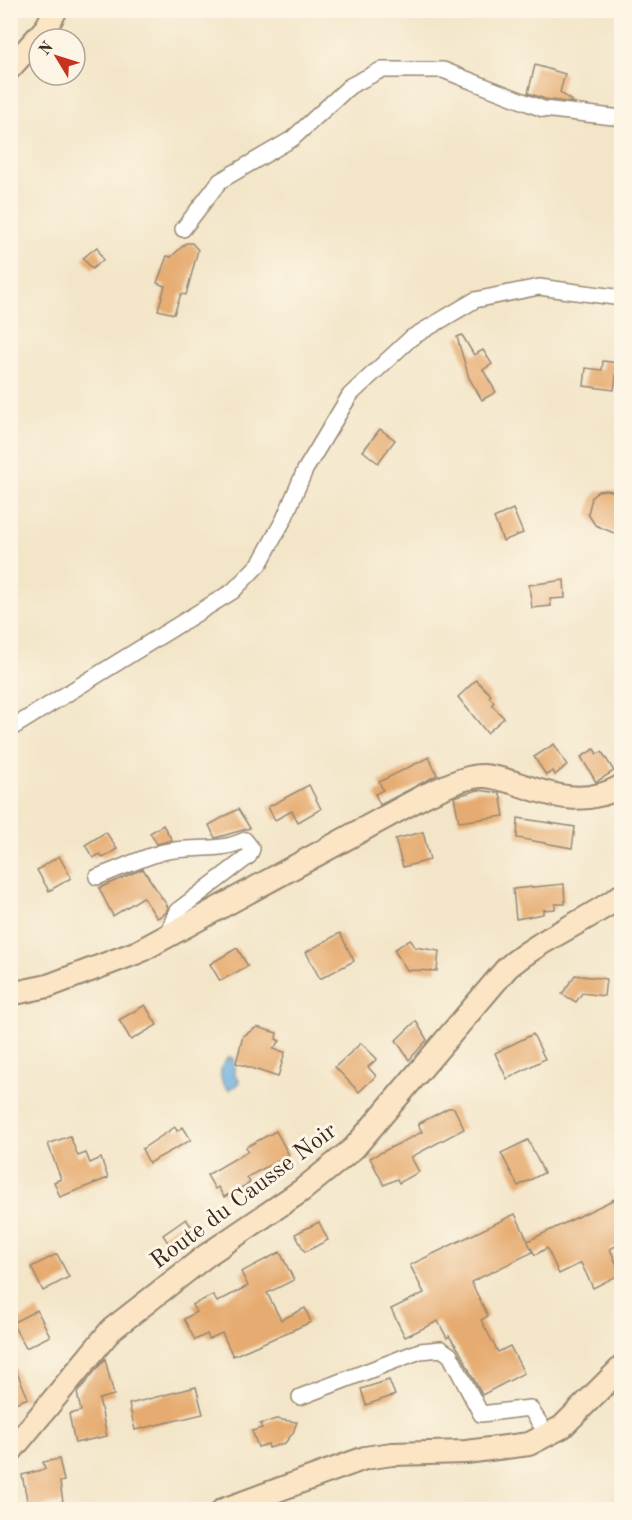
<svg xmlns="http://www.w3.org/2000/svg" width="632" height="1520" font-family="'Old Standard TT',serif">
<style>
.water{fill:#6aaedf;stroke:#526c7e;stroke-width:1.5}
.building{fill:#e6ab70}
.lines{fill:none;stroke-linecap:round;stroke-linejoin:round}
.street-casing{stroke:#978873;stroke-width:18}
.secondary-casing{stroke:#978873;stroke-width:26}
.street{stroke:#fff;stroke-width:15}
.secondary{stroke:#fce5c4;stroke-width:22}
.labels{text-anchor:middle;stroke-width:6;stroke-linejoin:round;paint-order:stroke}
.street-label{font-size:24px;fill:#3b2a1e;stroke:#fcf5e5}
</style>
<rect width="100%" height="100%" fill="#fcf5e5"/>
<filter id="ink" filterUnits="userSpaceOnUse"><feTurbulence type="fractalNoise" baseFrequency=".0167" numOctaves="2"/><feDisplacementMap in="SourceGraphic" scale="12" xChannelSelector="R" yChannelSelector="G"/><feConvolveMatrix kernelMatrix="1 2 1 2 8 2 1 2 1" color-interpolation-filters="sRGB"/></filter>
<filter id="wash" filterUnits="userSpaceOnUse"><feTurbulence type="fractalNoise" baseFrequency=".008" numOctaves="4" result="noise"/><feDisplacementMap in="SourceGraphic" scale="24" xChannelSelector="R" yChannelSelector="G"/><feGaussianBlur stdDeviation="1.35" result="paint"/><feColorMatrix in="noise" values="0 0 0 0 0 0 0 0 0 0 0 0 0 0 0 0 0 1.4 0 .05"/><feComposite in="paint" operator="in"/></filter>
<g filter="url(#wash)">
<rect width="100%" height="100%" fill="#f3e5c8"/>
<path class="water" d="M229 1057 233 1058 235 1075 239 1080 238 1084 229 1090C217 1080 219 1066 229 1057Z"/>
<g id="blocks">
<g class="building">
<path d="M535 65 565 74 560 92 574 103 545 99 528 93Z"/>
<path d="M186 243H192L198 250 186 295 181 294 174 314 158 310 165 286 157 283 167 256 171 257Z"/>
<path d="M97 247 103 260 92 269 83 258Z"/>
<path d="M462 335 474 355 483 350 492 364 483 370 496 392 482 400 469 378 457 337Z"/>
<path d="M603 361 618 363 614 390 584 386 586 368 602 370Z"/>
<path d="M380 429 395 440 378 463 363 451Z"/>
<path d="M607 490 621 493V536L595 525 588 514 592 497 598 491Z"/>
<path d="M513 509 523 533 503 541 494 518Z"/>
<path d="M564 580 565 598 550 599 551 606 532 608 529 585Z"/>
<path d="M476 680 491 695 489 697 494 702 492 705 504 718 487 733 458 697Z"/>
<path d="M554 744 567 765 555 775 553 771 546 775 534 757Z"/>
<path d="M594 749 597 754 602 752 614 771 596 782 581 757Z"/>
<path d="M429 757 437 775 380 805 375 794 383 790 379 782Z"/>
<path d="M309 785 321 809 298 822 292 811 275 820 268 807Z"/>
<path d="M478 790 500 793 504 816 459 822 454 797Z"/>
<path d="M238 809 250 828 215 838 209 825Z"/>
<path d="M518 818 575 827 572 848 517 838Z"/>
<path d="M163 825 172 840 157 844 150 833Z"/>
<path d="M106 832 117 849 103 858 100 854 93 858 85 845Z"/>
<path d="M423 832 430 860 403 867 395 839Z"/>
<path d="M59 856 71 878 49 891 37 870Z"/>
<path d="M143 869 168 907 166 913 157 918 143 897 113 916 99 888Z"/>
<path d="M564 884 565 904H555V909L543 910V914L516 919 513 889Z"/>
<path d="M340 933 354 961 320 979 306 952Z"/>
<path d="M410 939 415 947 439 951 437 971 407 970 394 950Z"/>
<path d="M237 948 248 966 220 981 210 964Z"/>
<path d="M575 975 606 979 604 996 582 993 576 1002 562 994Z"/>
<path d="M145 1005 157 1025 131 1040 119 1020Z"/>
<path d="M416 1021 427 1040 409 1060 396 1040Z"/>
<path d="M257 1027 277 1033 276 1039 280 1041 273 1049 285 1052 278 1077 236 1063 243 1036Z"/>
<path d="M533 1034 545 1059 507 1079 495 1053Z"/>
<path d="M361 1043 377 1059 368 1067 376 1076 359 1092 335 1067Z"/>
<path d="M448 1108H454L464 1129 411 1157 419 1172 399 1183 397 1179 384 1185 370 1158 422 1132 418 1124Z"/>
<path d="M175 1127 177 1131 183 1127 191 1140 149 1163 142 1149Z"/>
<path d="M276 1131 289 1155 247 1177 250 1183 224 1197 218 1187 215 1189 207 1175 248 1151 246 1147Z"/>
<path d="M70 1136 78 1156 86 1153 90 1163 101 1158 108 1178 60 1197 54 1182 61 1179 48 1144Z"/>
<path d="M528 1140 544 1173 518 1186 501 1153Z"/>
<path d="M621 1196V1243L610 1249 621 1274 593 1288 581 1263 559 1274 547 1248 535 1255 528 1242 533 1252 471 1282 488 1316 481 1320 498 1352 510 1346 524 1373 482 1395 459 1350 449 1336 447 1338 438 1321 405 1337 391 1309 424 1293 410 1265 515 1214 528 1241Z"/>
<path d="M186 1219 196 1233 173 1250 163 1235Z"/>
<path d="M319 1222 328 1240 305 1252 295 1234Z"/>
<path d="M280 1252 294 1280 267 1293 281 1320 305 1308 311 1322 233 1356 222 1333 209 1339 207 1334 195 1340 184 1319 196 1312 192 1305 213 1295 217 1302 248 1286 241 1272Z"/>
<path d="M57 1254 69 1277 43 1291 31 1267Z"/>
<path d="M37 1310 50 1336 26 1348 12 1323Z"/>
<path d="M10 1356 28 1398 10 1405Z"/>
<path d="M105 1359 114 1395 99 1399 107 1436 75 1443 69 1414 81 1411 77 1393Z"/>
<path d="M389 1380 395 1395 366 1405 361 1389Z"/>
<path d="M196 1387 203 1414 135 1430 129 1404Z"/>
<path d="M276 1419 297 1422 293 1433 285 1443 269 1448 268 1444 258 1447 252 1431 262 1428 260 1424Z"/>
<path d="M59 1459 64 1481 60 1482 63 1502 29 1509 22 1475 45 1469 43 1462Z"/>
</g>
</g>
</g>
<g filter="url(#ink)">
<use href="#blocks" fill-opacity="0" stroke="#978873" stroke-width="1.5"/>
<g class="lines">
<defs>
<g id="street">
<path d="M183 229 220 181 292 139 350 86 381 70H443L543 109 622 118"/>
<path d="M10 729 233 591 260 563 284 519 305 470 350 395 411 338 475 300 539 287 622 298"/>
<path d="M97 877C119 869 141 858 163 852 191 845 219 853 245 840L252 849 249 856 177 911 166 937"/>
<path d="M300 1397 420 1351 441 1349 450 1355 481 1414 530 1408 548 1436"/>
</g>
<g id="secondary">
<path d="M10 68 46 28 56 10"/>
<path d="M10 994 48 986 138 952 426 795C443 788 464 776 483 776 493 776 505 780 515 783 552 796 585 807 622 786"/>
<path d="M10 1452 111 1330 207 1255 301 1191 354 1148 507 968C542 938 585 922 622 895"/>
<path d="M223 1510 365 1458 392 1454 466 1452 529 1444 562 1427 622 1367"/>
</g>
</defs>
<use href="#street" class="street-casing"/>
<use href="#secondary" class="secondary-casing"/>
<use href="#street" class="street"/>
<use href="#secondary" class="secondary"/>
</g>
</g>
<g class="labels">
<g class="street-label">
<text transform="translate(243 1195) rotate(-37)" y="8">Route du Causse Noir</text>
</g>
</g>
<rect width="632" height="1520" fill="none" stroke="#fcf5e5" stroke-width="36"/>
<g transform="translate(57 57) rotate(308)"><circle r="28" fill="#fcf5e5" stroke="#afa495" stroke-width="1.5"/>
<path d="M0-4.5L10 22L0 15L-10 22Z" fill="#c8321e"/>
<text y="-9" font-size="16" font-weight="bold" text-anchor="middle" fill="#3b2a1e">N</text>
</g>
</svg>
